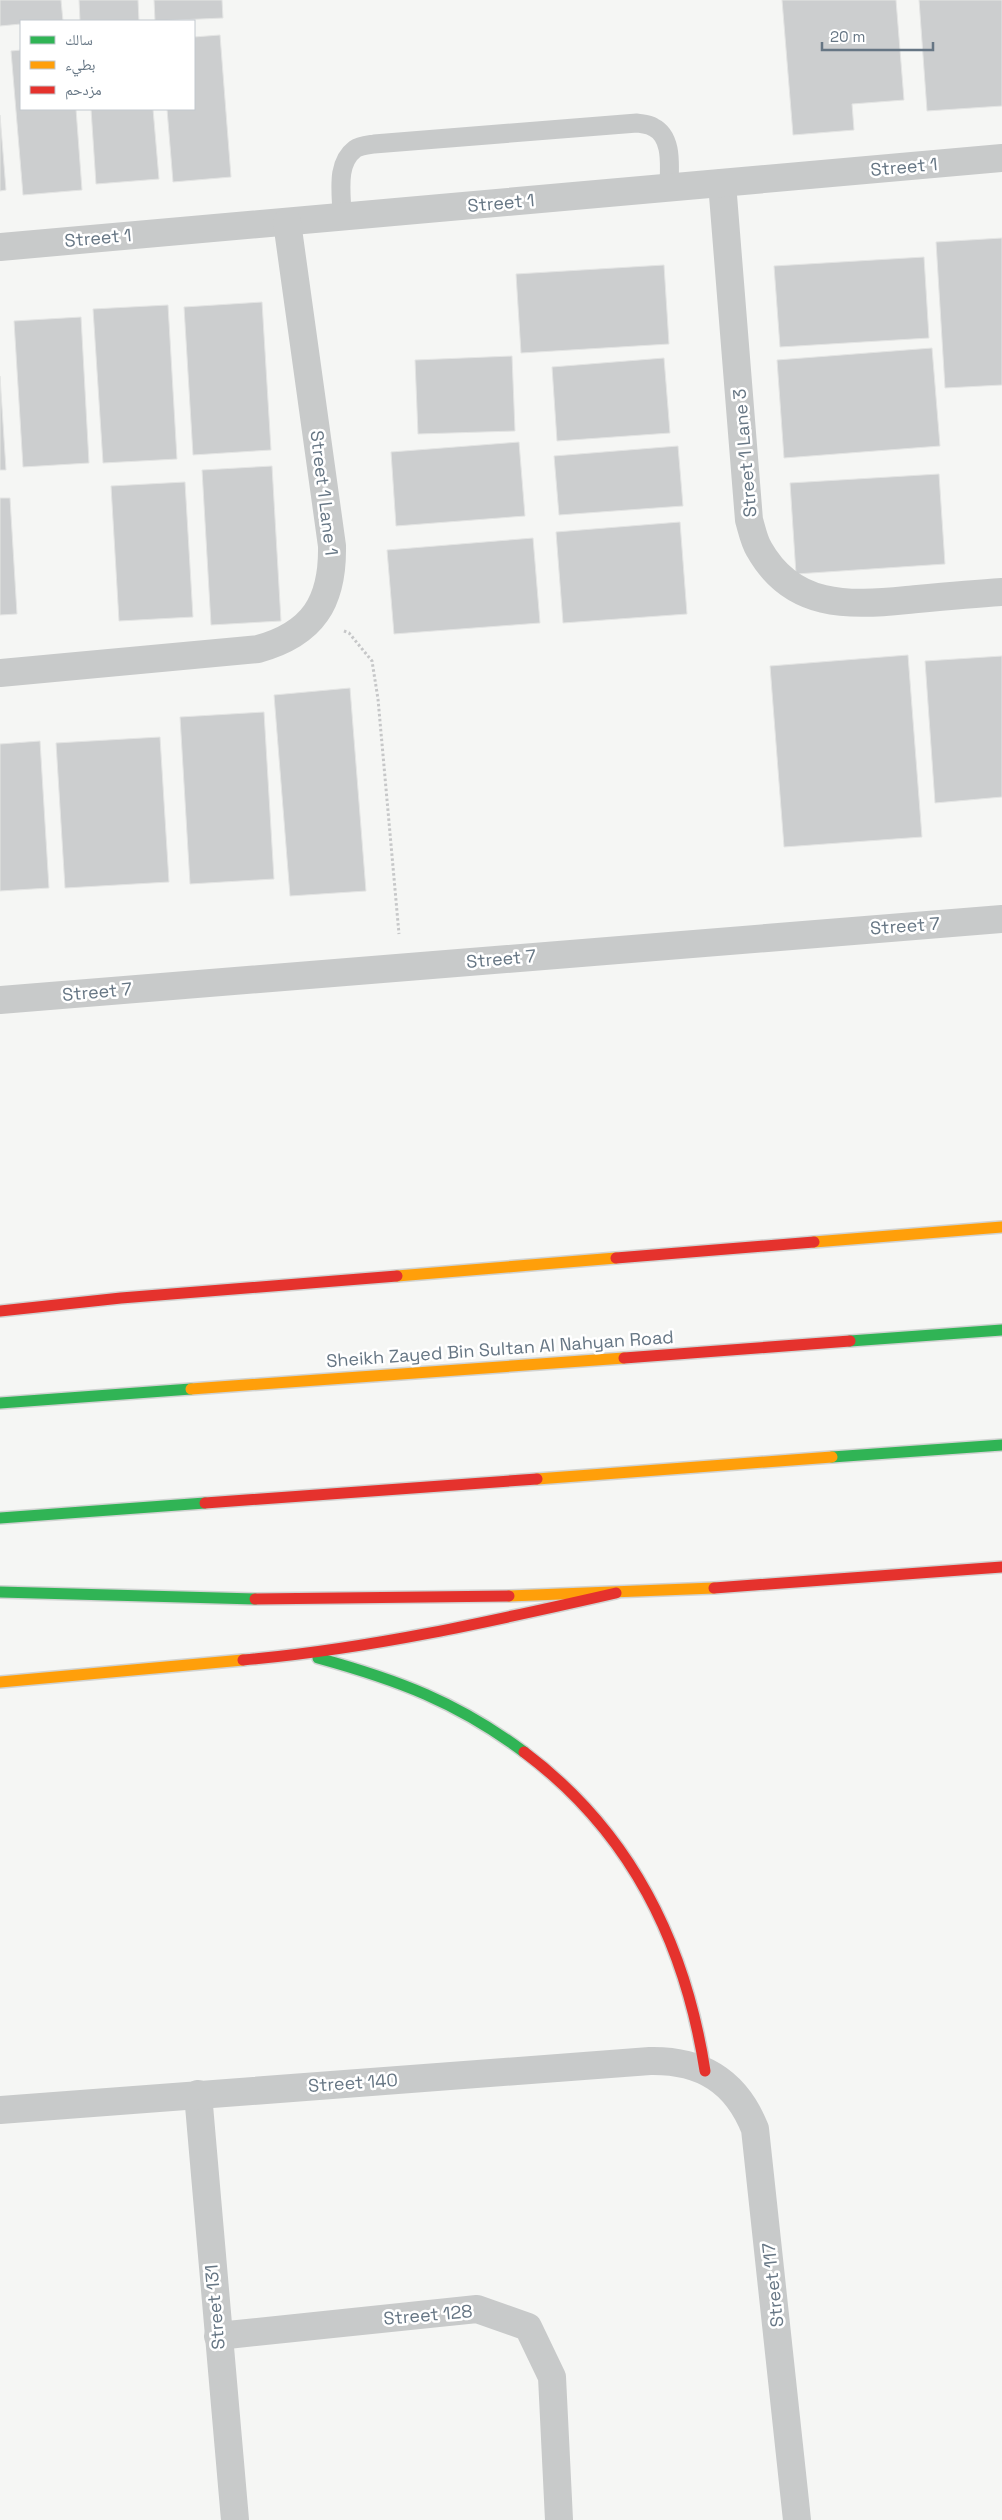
<svg xmlns="http://www.w3.org/2000/svg" width="1002" height="2520" font-family="'Space Grotesk','Noto Naskh Arabic',sans-serif">
<style>
.building{fill:#cccecf;stroke:#e4e5e4}
.lines{fill:none;stroke-linecap:round;stroke-linejoin:round}
.fast-casing{stroke:#d1d3d2;stroke-width:14}
.slow-casing{stroke:#d1d3d2;stroke-width:14}
.jam-casing{stroke:#d1d3d2;stroke-width:14}
.path{stroke:#c6c7c8;stroke-width:3;stroke-dasharray:2.5 2.5;stroke-linecap:butt}
.lane{stroke:#c8caca;stroke-width:19}
.street{stroke:#c8caca;stroke-width:28}
.fast{stroke:#30b455;stroke-width:11}
.slow{stroke:#ff9f0a;stroke-width:11}
.jam{stroke:#e5322d;stroke-width:11}
.labels{text-anchor:middle;stroke-width:5;stroke-linejoin:round;paint-order:stroke}
.street-label{font-size:18px;fill:#667684;stroke:#fff}
</style>
<rect width="100%" height="100%" fill="#f5f6f4"/>
<g class="building">
<path d="M0 0H61L63 21H21V24L0 26Z"/>
<path d="M79 0H138L139 21H80Z"/>
<path d="M154 0H222L223 18 155 21Z"/>
<path d="M782 0H896L904 100 852 104 854 130 793 135Z"/>
<path d="M919 0H1002V106L927 111Z"/>
<path d="M220 35 231 177 173 182 167 109H194V37Z"/>
<path d="M21 50V109H76L82 190 23 195 11 51Z"/>
<path d="M91 109H153L159 179 96 184Z"/>
<path d="M0 115 6 190 0 191Z"/>
<path d="M1002 238V385L945 388 936 242Z"/>
<path d="M924 257 929 338 780 347 774 266Z"/>
<path d="M664 265 669 344 521 353 516 274Z"/>
<path d="M262 302 271 450 193 455 184 307Z"/>
<path d="M168 305 177 459 103 463 93 309Z"/>
<path d="M81 317 89 463 23 467 14 321Z"/>
<path d="M932 348 940 446 784 458 777 360Z"/>
<path d="M512 356 515 431 418 434 415 360Z"/>
<path d="M664 358 670 433 557 441 552 367Z"/>
<path d="M0 376 6 470H0Z"/>
<path d="M519 442 525 516 396 526 391 452Z"/>
<path d="M678 446 683 506 559 515 554 456Z"/>
<path d="M272 466 281 621 211 625 202 470Z"/>
<path d="M939 474 945 564 796 574 790 483Z"/>
<path d="M185 482 193 617 119 621 111 486Z"/>
<path d="M0 498H10L17 614 0 615Z"/>
<path d="M680 522 687 614 563 623 556 532Z"/>
<path d="M533 538 540 623 394 634 387 550Z"/>
<path d="M908 655 922 837 784 847 770 666Z"/>
<path d="M1002 656V797L935 803 925 661Z"/>
<path d="M350 688 366 891 290 896 274 695Z"/>
<path d="M264 712 274 879 190 884 180 717Z"/>
<path d="M160 737 169 882 65 888 56 743Z"/>
<path d="M40 741 49 888 0 891V744Z"/>
</g>
<g class="lines">
<defs>
<g id="fast">
<path d="M850 1341 1002 1330"/>
<path d="M0 1403 191 1389"/>
<path d="M832 1457 1002 1445"/>
<path d="M0 1518 205 1503"/>
<path d="M0 1592 255 1599"/>
<path d="M318 1658C398 1680 457 1702 524 1752"/>
</g>
<g id="slow">
<path d="M814 1242 1002 1227"/>
<path d="M397 1276 616 1258"/>
<path d="M191 1389 624 1358"/>
<path d="M537 1479 832 1457"/>
<path d="M509 1596 714 1588"/>
<path d="M0 1682 243 1660"/>
</g>
<g id="jam">
<path d="M616 1258 814 1242"/>
<path d="M0 1311 121 1298 397 1276"/>
<path d="M624 1358 850 1341"/>
<path d="M205 1503 537 1479"/>
<path d="M714 1588 1002 1567"/>
<path d="M255 1599 509 1596"/>
<path d="M243 1660C369 1649 493 1621 616 1593"/>
<path d="M524 1752C631 1832 685 1942 705 2071"/>
</g>
</defs>
<use href="#fast" class="fast-casing"/>
<use href="#slow" class="slow-casing"/>
<use href="#jam" class="jam-casing"/>
<path class="path" d="M344 631 349 633 372 661 378 699 399 934"/>
<path class="lane" d="M342 217C342 195 335 164 355 149 359 146 368 145 374 144L637 123C642 124 648 124 653 127 674 137 669 169 669 188"/>
<g class="street">
<path d="M722 183 749 520C752 530 754 541 759 549 792 608 848 606 907 600 939 597 970 594 1002 592"/>
<path d="M0 247 1002 158"/>
<path d="M0 673 258 649C313 634 333 602 332 546L287 222"/>
<path d="M0 1000 1002 919"/>
<path d="M198 2094 235 2520"/>
<path d="M0 2110 650 2061C702 2060 736 2081 755 2129L797 2520"/>
<path d="M218 2336 477 2309 528 2327 552 2377 559 2520"/>
</g>
<use href="#fast" class="fast"/>
<use href="#slow" class="slow"/>
<use href="#jam" class="jam"/>
</g>
<g class="labels">
<g class="street-label">
<text transform="translate(904 167) rotate(-5)" y="6">Street 1</text>
<text transform="translate(501 203) rotate(-5)" y="6">Street 1</text>
<text transform="translate(98 238) rotate(-5)" y="6">Street 1</text>
<text transform="translate(745 453) rotate(-95)" y="6">Street 1 Lane 3</text>
<text transform="translate(324 493) rotate(83)" y="6">Street 1 Lane 1</text>
<text transform="translate(905 926) rotate(-4)" y="6">Street 7</text>
<text transform="translate(501 959) rotate(-5)" y="6">Street 7</text>
<text transform="translate(97 992) rotate(-5)" y="6">Street 7</text>
<text transform="translate(500 1349) rotate(-4)" y="6">Sheikh Zayed Bin Sultan Al Nahyan Road</text>
<text transform="translate(353 2083) rotate(-4)" y="6">Street 140</text>
<text transform="translate(773 2285) rotate(-96)" y="6">Street 117</text>
<text transform="translate(215 2307) rotate(-95)" y="6">Street 131</text>
<text transform="translate(428 2315) rotate(-5)" y="6">Street 128</text>
</g>
</g>
<rect x="20" y="20" width="175" height="90" fill="#ffffff" stroke="#c2c8ce"/>
<rect x="30" y="36" width="25" height="8" fill="#30b455" stroke="#c2c8ce"/>
<text x="65" y="45" font-size="15" fill="#667684">سالك</text>
<rect x="30" y="61" width="25" height="8" fill="#ff9f0a" stroke="#c2c8ce"/>
<text x="65" y="70" font-size="15" fill="#667684">بطيء</text>
<rect x="30" y="86" width="25" height="8" fill="#e5322d" stroke="#c2c8ce"/>
<text x="65" y="95" font-size="15" fill="#667684">مزدحم</text>
<path d="M822 42v8h111v-8" fill="none" stroke="#667684" stroke-width="2.5"/>
<text x="830" y="42" font-size="15" fill="#667684" stroke="#ffffff" stroke-width="4" paint-order="stroke">20 m</text>
</svg>
